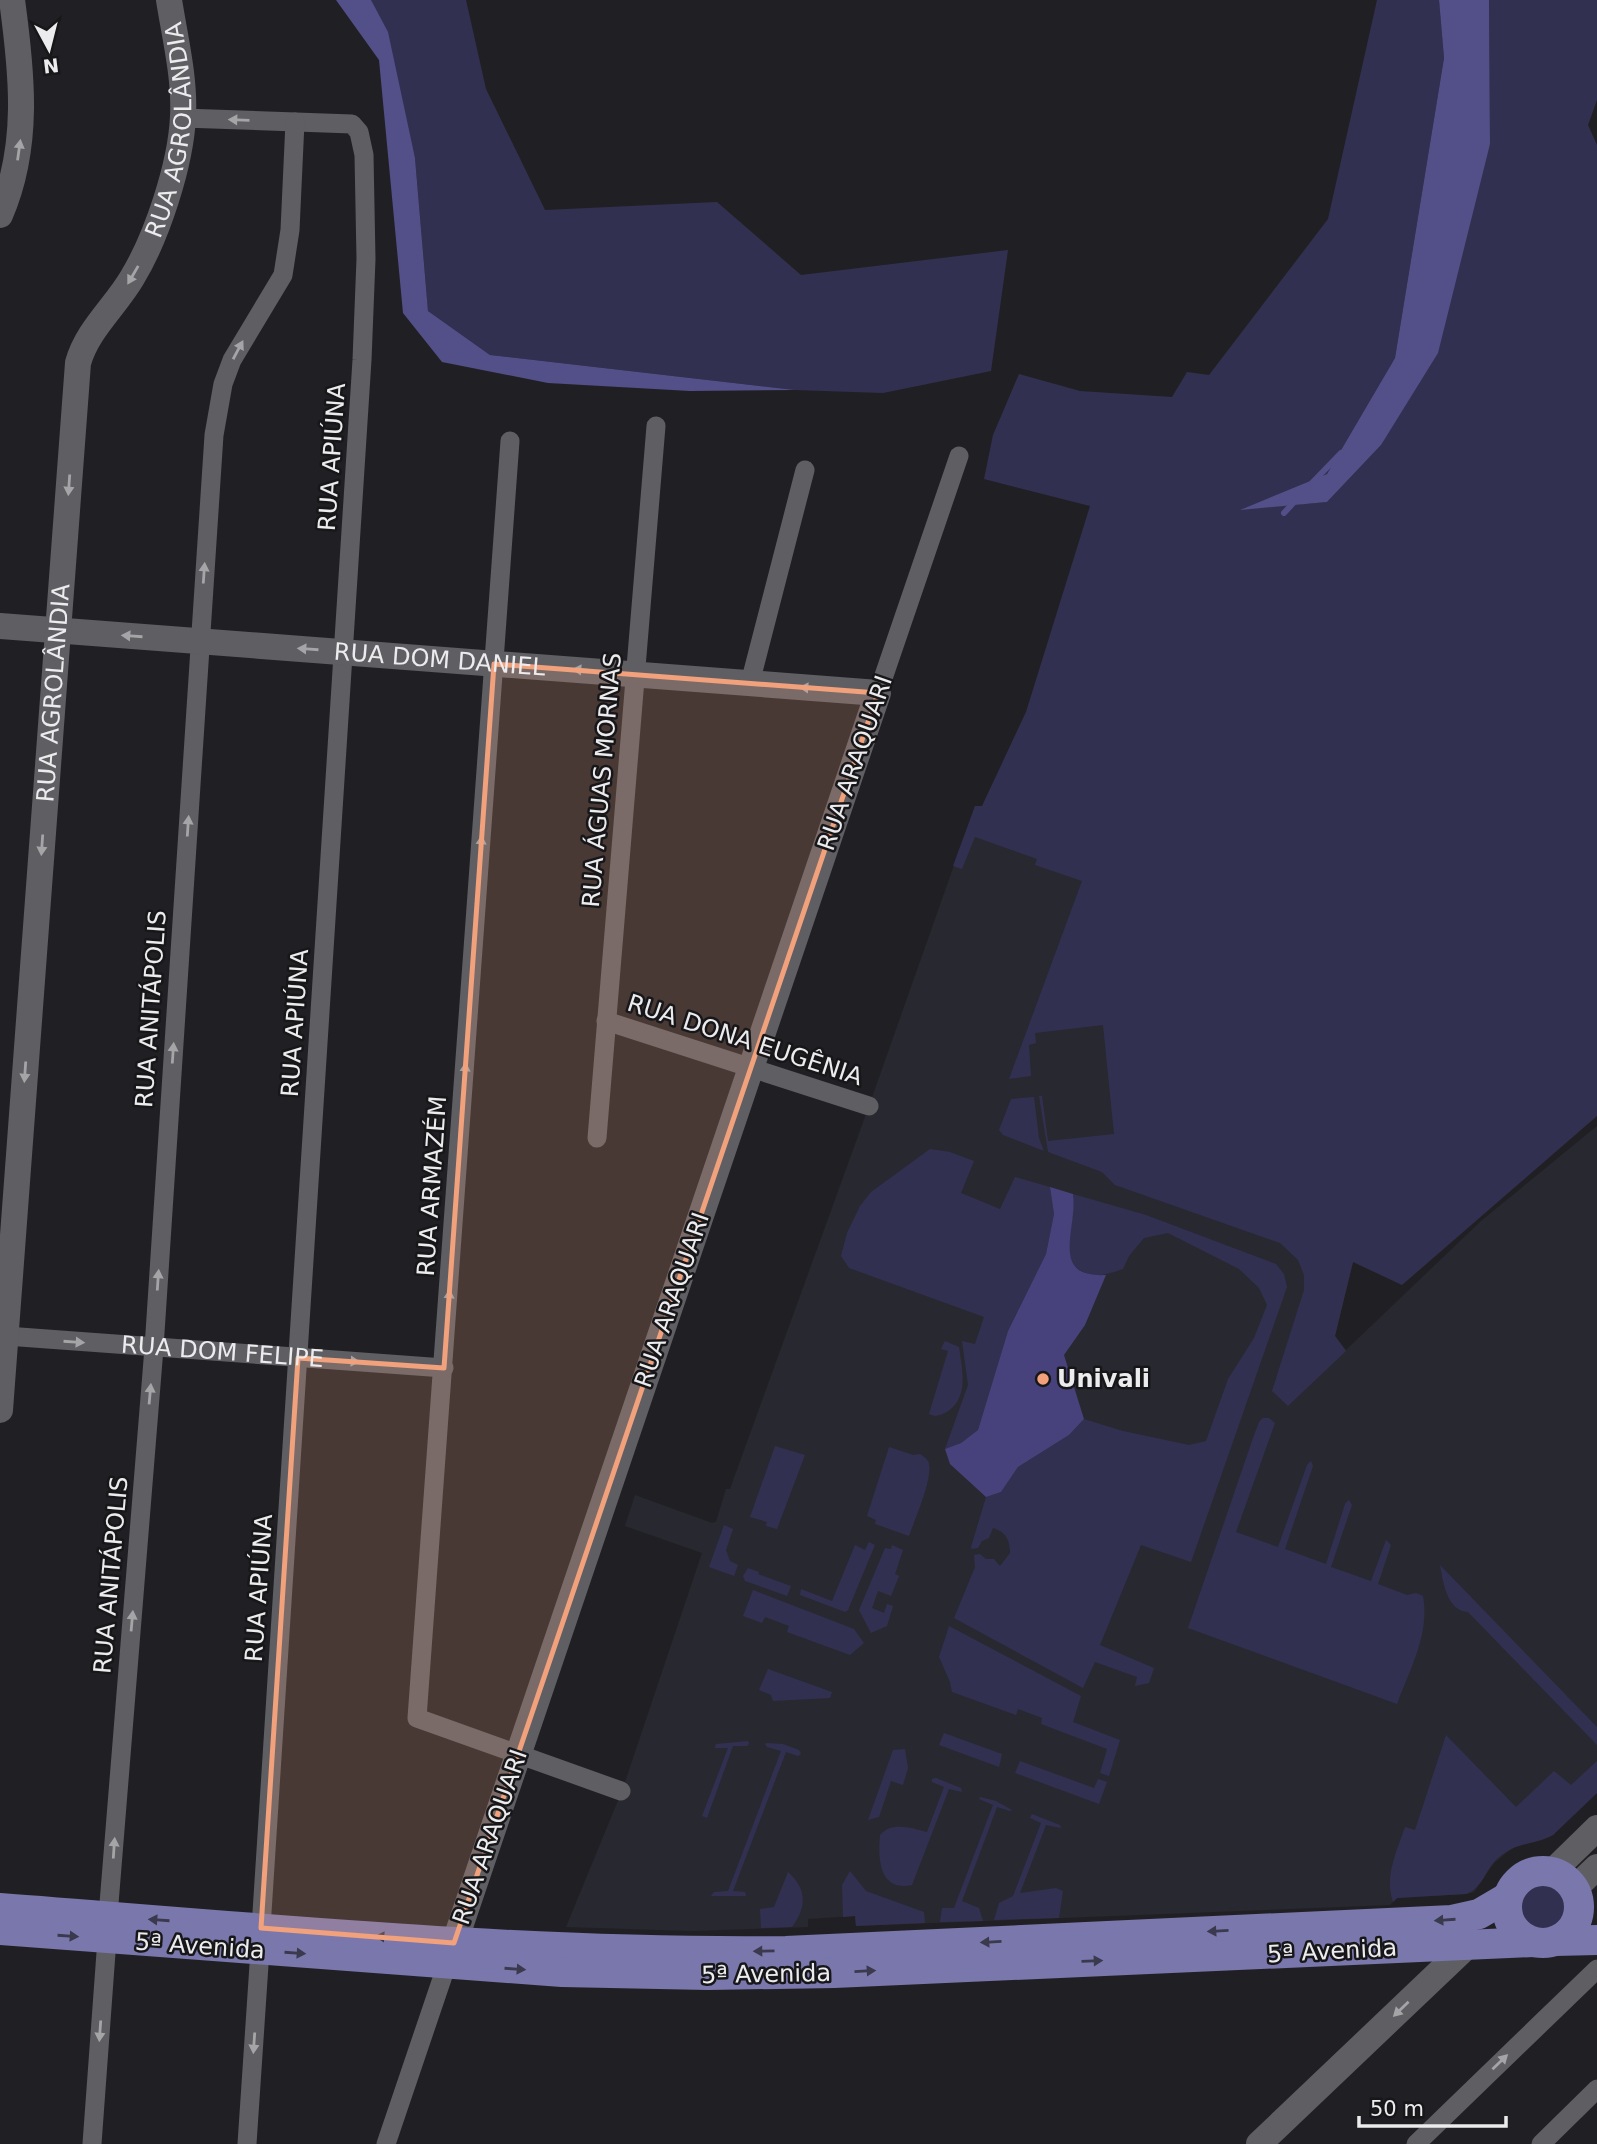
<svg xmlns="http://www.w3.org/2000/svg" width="1597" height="2144" font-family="'DejaVu Sans',sans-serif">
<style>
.built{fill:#282831}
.green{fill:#323051}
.forest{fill:#47427b}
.water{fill:#534f89}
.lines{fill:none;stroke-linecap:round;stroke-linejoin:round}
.stream{stroke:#534f89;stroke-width:6}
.street{stroke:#5e5e63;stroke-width:19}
.secondary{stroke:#5e5e63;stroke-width:26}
.primary{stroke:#7a77ac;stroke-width:30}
.oneway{fill:#a5a5a8}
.oneway2{fill:#3a394d}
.marked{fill:#f1a17b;fill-opacity:0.2;stroke:#f1a17b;stroke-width:5;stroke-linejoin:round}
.poi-dot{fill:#f1a17b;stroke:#17171a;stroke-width:2.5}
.labels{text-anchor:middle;stroke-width:5;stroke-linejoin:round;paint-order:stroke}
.street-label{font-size:24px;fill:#ececee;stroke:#17171a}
.poi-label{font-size:24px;font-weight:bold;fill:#ececee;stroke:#17171a;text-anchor:start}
</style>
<rect width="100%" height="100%" fill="#202024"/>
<path class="built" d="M975 806 1114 874 1353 1262 1335 1336 1346 1350 1481 1221 1597 1126V1793L1553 1835 1546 1838 1521 1844 1510 1850 1494 1863 1474 1892 1466 1894 1397 1898 1390 1905 856 1926 855 1916 808 1919V1927L692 1931 566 1927 622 1791 702 1553 625 1526 635 1495 712 1523 716 1522 726 1489H730L869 1106Z"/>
<g class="green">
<path d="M371 0H466L486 89 545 210 717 202 801 275 1008 250 991 371 883 393 795 390 490 355 428 311 415 158Z"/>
<path d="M1377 0H1439L1444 58 1395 358 1327 474 1243 509 1327 502 1381 445 1490 144 1489 0H1597V100L1588 125 1597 145V1116L1402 1285 1353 1262 1335 1336 1346 1351 1288 1406 1272 1391 1304 1290V1275L1298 1260 1280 1243 1115 1185 1102 1172 1048 1152 1039 1096H1042L1048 1141 1114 1134 1103 1025 1035 1033 1036 1043 1029 1045 1031 1076 1009 1079 1082 881 1035 865 1037 859 975 837 962 869 953 866 975 806H982L1026 712 1090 506 984 479 993 435 1019 374 1080 391 1172 397 1187 372 1209 375 1328 219Z"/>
<path d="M1034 1097 1039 1138 1044 1151 1003 1135 999 1130 1011 1099Z"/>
<path d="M930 1149 950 1152 974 1161 961 1193 1000 1209 1015 1177 1050 1187 1054 1214 1046 1254 1008 1331 978 1430 961 1443 945 1449 968 1385 962 1341 975 1344 984 1317 849 1268 841 1256 847 1233 860 1206 871 1192Z"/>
<path d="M1073 1194 1146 1215 1276 1264 1284 1274 1287 1287 1191 1562 1141 1545 1100 1645 1154 1668 1149 1683 1135 1686 1137 1677 1095 1662 1083 1688 954 1618 975 1567 974 1555 980 1554 986 1559H994L1000 1566 1010 1553C1010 1540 1006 1532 993 1528L989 1538 982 1541 978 1548 972 1549 971 1547 986 1497 1001 1492 1018 1467 1069 1435 1084 1419 1123 1431 1189 1445 1206 1441 1228 1379 1254 1338 1267 1305 1259 1288 1239 1269 1168 1233 1144 1238 1129 1256 1123 1269C1108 1274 1095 1279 1081 1271 1056 1255 1076 1218 1073 1194Z"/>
<path d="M945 1341 959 1347C962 1370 970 1399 945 1413 938 1416 935 1417 929 1414L948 1351 941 1349Z"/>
<path d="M1263 1418H1269L1275 1423 1236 1532 1278 1547 1307 1465 1311 1461 1313 1466 1285 1549 1326 1564 1345 1504 1349 1500 1352 1505 1331 1567 1371 1581 1386 1540 1391 1545 1378 1584 1407 1595 1416 1593 1423 1596C1430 1633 1410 1669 1397 1704L1188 1628 1253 1438 1259 1422Z"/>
<path d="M775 1446 805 1455 777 1529 766 1526 767 1522 750 1517Z"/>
<path d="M889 1447 913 1455 920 1454C923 1456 926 1458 928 1461 935 1475 914 1521 909 1536L875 1524 876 1520 867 1516Z"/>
<path d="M724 1525 733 1529 726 1550 730 1561 738 1565 734 1576 709 1567Z"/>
<path d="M869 1542 875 1545 848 1610 845 1612 800 1595 801 1589 832 1601 855 1545 865 1550Z"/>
<path d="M892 1545 903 1550 895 1574 899 1576 891 1596 878 1591 872 1608 884 1613 887 1604 893 1606 887 1626 871 1633 859 1610 885 1548 891 1549Z"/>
<path d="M1440 1565 1597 1727V1745L1468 1612C1447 1611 1443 1582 1440 1565Z"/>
<path d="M748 1568 759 1572 758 1574 791 1586 787 1596 745 1581 743 1576Z"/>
<path d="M753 1590 854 1629 864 1643 850 1655 787 1632 789 1626 765 1617 762 1623 743 1616Z"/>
<path d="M949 1626 1081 1696 1073 1722 1120 1740 1109 1776 1100 1773 1107 1749 1041 1724 1042 1718 1018 1709 1016 1715 952 1692 950 1682 939 1657Z"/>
<path d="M768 1669 832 1692 830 1698 773 1701 771 1695 759 1690Z"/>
<path d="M944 1733 1002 1754 999 1767 939 1745Z"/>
<path d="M1446 1735 1516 1807 1554 1771 1571 1785 1597 1761V1793L1553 1835C1531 1847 1515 1840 1494 1862 1484 1874 1481 1889 1466 1894L1397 1898 1393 1902C1384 1876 1397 1851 1405 1827L1415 1830Z"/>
<path d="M748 1741 749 1744 747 1746H733L707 1818 702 1816 728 1748H715L716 1744Z"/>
<path d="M767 1743 783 1744 799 1750 801 1754 798 1756 786 1752 733 1891 745 1892 746 1896H711L714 1892 728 1891 781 1751 767 1747 765 1744Z"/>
<path d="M905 1749 908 1768 903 1785 891 1781 879 1817 868 1820 893 1750Z"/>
<path d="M1020 1761 1094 1788 1098 1779 1107 1782 1099 1804 1015 1773Z"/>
<path d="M936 1778 961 1788 962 1792 949 1789 912 1885C879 1892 878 1859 880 1835 891 1821 912 1828 927 1832L944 1787 932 1782V1779Z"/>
<path d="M980 1797 996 1801 1012 1810 1010 1811 997 1807 962 1901 979 1908 983 1921 940 1922 942 1908H954L993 1805 979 1799Z"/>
<path d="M1032 1814 1060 1825 1061 1828 1046 1825 1020 1893 1056 1888 1063 1891 1059 1918 994 1920 999 1903 1013 1896 1041 1823 1030 1818Z"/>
<path d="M850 1871 866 1891 924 1912 925 1923 856 1926 855 1916 843 1917 842 1885Z"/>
<path d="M788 1872C807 1889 807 1907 792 1927L761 1928 760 1909 774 1907Z"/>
<circle cx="1543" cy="1907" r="29"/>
</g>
<path class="forest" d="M1050 1187 1073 1194C1078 1228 1048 1278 1106 1275L1085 1325 1064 1355 1084 1419 1069 1435 1018 1467 1001 1492 986 1497 950 1464 945 1449 961 1443 978 1430 1008 1331 1046 1254 1054 1214Z"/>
<g class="water">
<path d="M336 0H371L388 32 415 158 428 311 490 355 795 390 690 391 548 383 442 362 403 313 379 60Z"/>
<path d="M1439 0H1489L1490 144 1438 353 1381 445 1327 502 1240 510 1327 474 1395 358 1444 58Z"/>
</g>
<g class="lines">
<g class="stream">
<path d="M1312 483 1341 453"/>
<path d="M1284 513 1295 501"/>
</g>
<g class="street">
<path d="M183 118 352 124 359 132 364 155 366 259 362 360 261 1928"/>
<path d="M510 441 417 1718 621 1791"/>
<path d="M750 683 805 470"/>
<path d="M878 693 959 456"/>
<path d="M606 1021 869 1106"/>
<path d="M597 1138 656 426"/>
<path id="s1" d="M6 1336 444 1368"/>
<path d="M108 1916 154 1348 214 435 223 384 232 360 283 275 290 230 295 122"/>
<path d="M92 2144 107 1939"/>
<path d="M247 2144 260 1950"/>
<path d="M386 2144 447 1964"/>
<path d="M1416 2144 1597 1969"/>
<path d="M1541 2144 1597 2089"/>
</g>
<g class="secondary">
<path d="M0 215C30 146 22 73 12 0"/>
<path id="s2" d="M0 626 878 693 448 1962"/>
<path id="s3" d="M0 1410 78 363C87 330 115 307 132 278 157 237 181 164 183 116 185 78 175 38 169 0"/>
<path d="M1551 1873 1597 1828"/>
<path d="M1574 1889 1597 1867"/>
<path d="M1259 2144 1468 1945"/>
</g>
<g class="primary">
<circle cx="1543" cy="1907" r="36"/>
<path d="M0 1908C262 1928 523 1954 786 1951L1452 1920 1479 1914 1508 1897"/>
<path d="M0 1930 562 1972 708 1975 834 1973 1533 1942"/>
<path d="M1555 1941 1597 1940"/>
</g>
</g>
<defs><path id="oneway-solid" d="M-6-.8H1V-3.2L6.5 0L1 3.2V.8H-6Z" transform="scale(1.75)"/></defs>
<g class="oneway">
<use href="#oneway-solid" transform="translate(239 120) rotate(-178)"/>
<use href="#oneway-solid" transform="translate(19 150) rotate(-82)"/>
<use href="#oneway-solid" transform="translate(133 275) rotate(120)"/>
<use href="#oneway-solid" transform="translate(238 350) rotate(-62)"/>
<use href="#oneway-solid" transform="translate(69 485) rotate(94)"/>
<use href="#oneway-solid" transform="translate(204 573) rotate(-86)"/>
<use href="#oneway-solid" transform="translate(132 636) rotate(-176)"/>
<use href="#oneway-solid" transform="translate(308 649) rotate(-176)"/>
<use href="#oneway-solid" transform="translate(583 670) rotate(-176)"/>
<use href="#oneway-solid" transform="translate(810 688) rotate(-176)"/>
<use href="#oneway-solid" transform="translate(188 826) rotate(-86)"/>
<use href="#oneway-solid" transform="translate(42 845) rotate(94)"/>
<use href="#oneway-solid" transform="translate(481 846) rotate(-86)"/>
<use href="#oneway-solid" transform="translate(173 1053) rotate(-86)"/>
<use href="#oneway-solid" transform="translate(25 1072) rotate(94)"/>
<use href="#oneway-solid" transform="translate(465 1073) rotate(-86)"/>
<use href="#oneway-solid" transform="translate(158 1280) rotate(-86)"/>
<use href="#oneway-solid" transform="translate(449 1300) rotate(-86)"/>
<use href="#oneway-solid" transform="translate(74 1342) rotate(4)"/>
<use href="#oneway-solid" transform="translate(349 1361) rotate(4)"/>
<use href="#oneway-solid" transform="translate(150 1394) rotate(-85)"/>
<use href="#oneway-solid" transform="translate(132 1621) rotate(-85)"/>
<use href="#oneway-solid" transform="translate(114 1848) rotate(-86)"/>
<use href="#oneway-solid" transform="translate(1401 2009) rotate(136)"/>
<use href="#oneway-solid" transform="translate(100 2031) rotate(94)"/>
<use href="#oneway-solid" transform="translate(254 2043) rotate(94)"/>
<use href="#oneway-solid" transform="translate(1500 2062) rotate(-44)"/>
</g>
<g class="oneway2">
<use href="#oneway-solid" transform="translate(159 1920) rotate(-176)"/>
<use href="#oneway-solid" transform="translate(1445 1920) rotate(176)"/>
<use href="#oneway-solid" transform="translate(1218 1931) rotate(177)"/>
<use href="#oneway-solid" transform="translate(68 1936) rotate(4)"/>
<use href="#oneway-solid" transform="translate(386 1937) rotate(-176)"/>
<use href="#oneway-solid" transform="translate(991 1942) rotate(177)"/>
<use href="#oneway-solid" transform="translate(764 1951) rotate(179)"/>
<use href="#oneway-solid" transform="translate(295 1953) rotate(4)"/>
<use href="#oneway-solid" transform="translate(1092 1961) rotate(-2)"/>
<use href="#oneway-solid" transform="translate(515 1969) rotate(4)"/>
<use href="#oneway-solid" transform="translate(865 1971) rotate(-3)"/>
</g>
<path class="marked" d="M494 664 878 693 454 1943 261 1928 298 1358 444 1368Z"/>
<circle class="poi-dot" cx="1043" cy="1379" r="7"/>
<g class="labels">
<g class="street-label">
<text dy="8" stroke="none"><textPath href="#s3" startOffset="1307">RUA AGROLÂNDIA</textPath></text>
<text transform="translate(332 457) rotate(-86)" y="8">RUA APIÚNA</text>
<text dy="8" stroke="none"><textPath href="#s2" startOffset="441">RUA DOM DANIEL</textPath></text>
<text dy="8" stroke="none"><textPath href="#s3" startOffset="719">RUA AGROLÂNDIA</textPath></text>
<text transform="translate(855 763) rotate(-71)" y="8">RUA ARAQUARI</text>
<text transform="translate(602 780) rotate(-85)" y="8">RUA ÁGUAS MORNAS</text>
<text transform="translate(151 1009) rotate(-86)" y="8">RUA ANITÁPOLIS</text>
<text transform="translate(295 1023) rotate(-86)" y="8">RUA APIÚNA</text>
<text transform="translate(745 1040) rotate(18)" y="8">RUA DONA EUGÊNIA</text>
<text transform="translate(432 1186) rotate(-86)" y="8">RUA ARMAZÉM</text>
<text transform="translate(672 1300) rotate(-71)" y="8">RUA ARAQUARI</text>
<text dy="8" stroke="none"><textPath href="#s1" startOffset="217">RUA DOM FELIPE</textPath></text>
<text transform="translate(111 1575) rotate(-85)" y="8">RUA ANITÁPOLIS</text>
<text transform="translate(259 1588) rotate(-86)" y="8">RUA APIÚNA</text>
<text transform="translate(490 1837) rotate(-71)" y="8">RUA ARAQUARI</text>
<text transform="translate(200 1946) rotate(4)" y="8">5ª Avenida</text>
<text transform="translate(1332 1951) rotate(-3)" y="8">5ª Avenida</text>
<text transform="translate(766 1974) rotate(-1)" y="8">5ª Avenida</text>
</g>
<g class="poi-label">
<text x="1057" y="1387">Univali</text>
</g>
</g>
<g transform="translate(49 49) rotate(173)" stroke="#17171a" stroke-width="5" paint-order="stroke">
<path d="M0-5L12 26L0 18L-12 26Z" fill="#ececee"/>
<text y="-10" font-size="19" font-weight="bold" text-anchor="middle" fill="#ececee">N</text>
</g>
<path d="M1359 2116v10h147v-10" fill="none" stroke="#ececee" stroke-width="3.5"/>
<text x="1370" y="2116" font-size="21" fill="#ececee" stroke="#17171a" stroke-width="5" paint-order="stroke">50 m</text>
</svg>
